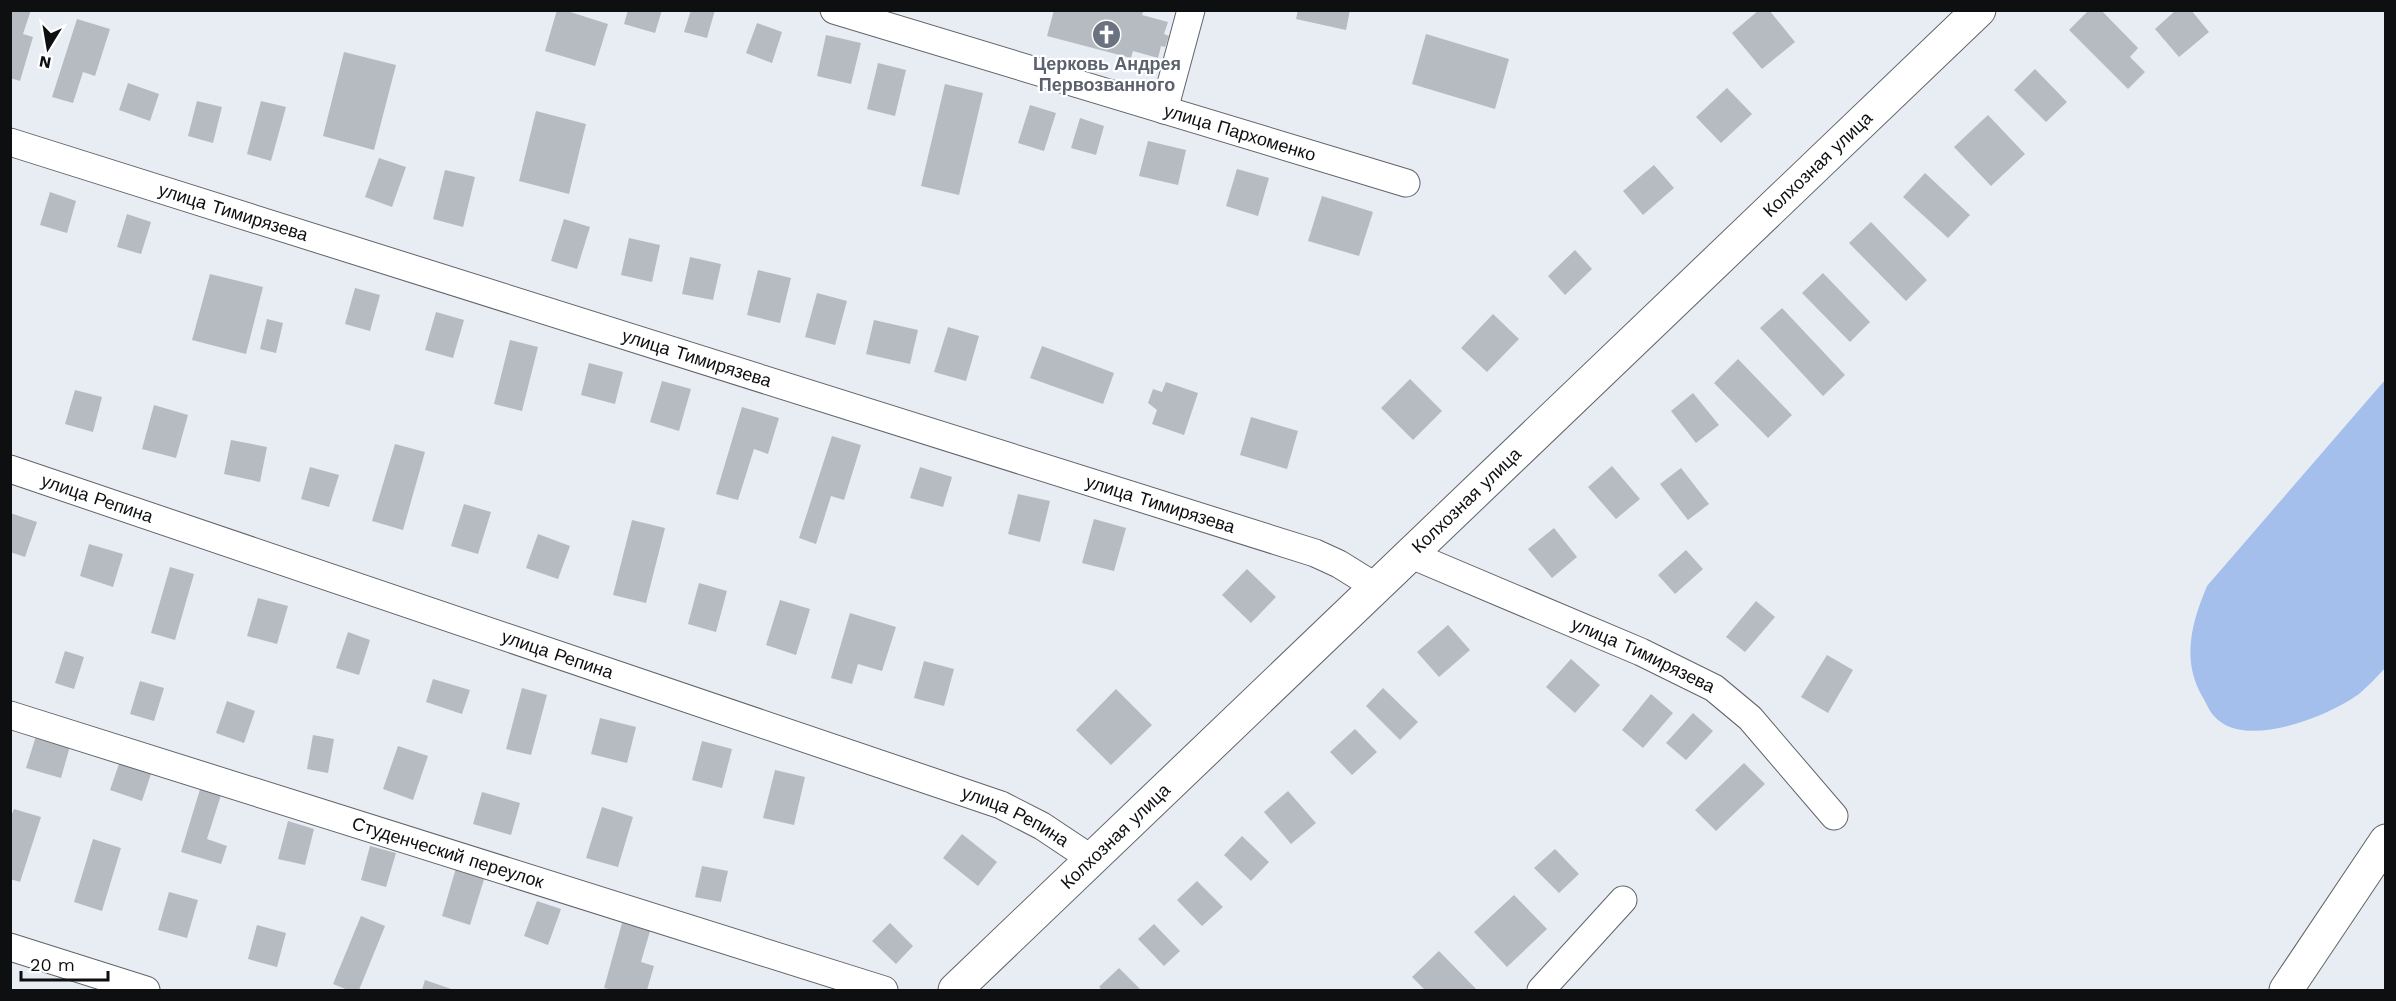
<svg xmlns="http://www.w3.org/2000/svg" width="2396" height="1001" font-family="'Work Sans',sans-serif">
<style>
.green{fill:#a4bfeb}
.building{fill:#b6bac1}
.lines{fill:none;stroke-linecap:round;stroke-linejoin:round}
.minor-casing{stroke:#60636a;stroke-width:29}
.secondary-casing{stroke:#60636a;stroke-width:35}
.minor{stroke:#fff;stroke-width:27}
.secondary{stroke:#fff;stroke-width:33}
.labels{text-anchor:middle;stroke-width:4.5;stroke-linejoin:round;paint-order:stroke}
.worship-label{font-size:18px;font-weight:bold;fill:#5b616d;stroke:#fff}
.street-label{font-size:18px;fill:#0e0f11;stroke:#fff}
</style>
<rect width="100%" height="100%" fill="#e8edf4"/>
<path class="green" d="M2385 380V668C2377 677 2368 686 2359 694 2329 716 2244 751 2214 716 2209 711 2206 702 2202 696 2181 659 2192 622 2207 586Z"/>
<g class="building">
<path d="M10 10H31L23 34 33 37 20 81 10 78Z"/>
<path d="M557 10H564L608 24 595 66 545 51Z"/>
<path d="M628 10H662L655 33 624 24Z"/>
<path d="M691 10H715L707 38 684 32Z"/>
<path d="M1054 10H1144L1142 15 1168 22 1164 34 1169 36 1165 47 1161 46 1158 58 1133 51 1131 58 1047 36Z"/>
<path d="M1298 10H1350L1346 30 1296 19Z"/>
<path d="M1759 10H1769L1795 42 1762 69 1732 33Z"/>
<path d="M2089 10H2101L2138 48 2130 57 2145 72 2128 89 2069 30Z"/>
<path d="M2176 10H2191L2209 32 2179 57 2155 29Z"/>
<path d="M77 19 110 29 95 76 83 72 73 103 52 97Z"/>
<path d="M757 23 782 32 772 63 746 53Z"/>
<path d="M1426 34 1509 59 1495 109 1412 84Z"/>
<path d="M826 35 861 43 851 84 817 76Z"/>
<path d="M344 52 396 65 374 150 323 136Z"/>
<path d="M878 63 906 70 895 116 867 109Z"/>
<path d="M2035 69 2067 102 2046 122 2014 90Z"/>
<path d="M128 83 159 94 150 121 119 110Z"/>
<path d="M945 84 983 93 959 195 921 186Z"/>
<path d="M1727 88 1752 114 1721 143 1696 117Z"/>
<path d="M197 101 222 107 213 143 188 136Z"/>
<path d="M261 101 286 107 271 161 247 154Z"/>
<path d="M1030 105 1056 113 1044 151 1018 143Z"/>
<path d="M536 111 586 124 569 194 519 181Z"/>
<path d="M1988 115 2025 154 1991 186 1954 147Z"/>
<path d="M1080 118 1104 126 1096 155 1071 148Z"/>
<path d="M1148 141 1186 150 1178 185 1139 176Z"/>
<path d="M379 158 406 167 392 207 365 197Z"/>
<path d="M1654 165 1674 188 1643 215 1623 191Z"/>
<path d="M1237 169 1269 178 1258 216 1226 206Z"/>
<path d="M445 170 475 177 463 227 433 219Z"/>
<path d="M1925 173 1970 215 1948 238 1903 197Z"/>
<path d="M50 192 76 201 67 233 40 225Z"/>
<path d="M1322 196 1373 212 1359 256 1308 241Z"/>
<path d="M127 214 151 222 141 254 117 247Z"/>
<path d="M564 219 590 227 577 269 551 261Z"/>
<path d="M1871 222 1927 280 1906 301 1849 243Z"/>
<path d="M629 238 660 245 652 282 621 275Z"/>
<path d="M1575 250 1592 269 1565 295 1548 276Z"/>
<path d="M690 257 721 264 713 300 682 294Z"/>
<path d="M758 270 791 278 780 323 747 315Z"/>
<path d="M1823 273 1870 322 1850 342 1802 293Z"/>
<path d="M210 274 263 287 246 354 192 340Z"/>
<path d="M355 288 380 295 370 331 345 324Z"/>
<path d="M817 293 847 301 835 345 805 337Z"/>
<path d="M1782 308 1845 375 1823 396 1760 328Z"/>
<path d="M436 312 464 320 453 358 425 350Z"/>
<path d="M1493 314 1519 339 1487 372 1461 348Z"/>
<path d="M267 319 283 323 276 353 260 349Z"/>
<path d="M874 320 918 330 910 364 866 354Z"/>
<path d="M948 327 979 336 966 381 934 372Z"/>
<path d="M510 340 538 347 522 411 494 404Z"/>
<path d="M1042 346 1114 373 1103 404 1030 378Z"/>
<path d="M1738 359 1792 415 1768 438 1714 383Z"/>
<path d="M589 363 623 372 615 404 581 395Z"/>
<path d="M1410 379 1442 411 1413 440 1381 408Z"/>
<path d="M662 381 691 389 679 431 650 422Z"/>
<path d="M1166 382 1198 393 1184 435 1152 424 1157 410 1148 403 1153 389 1162 392Z"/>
<path d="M75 390 102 397 93 432 65 424Z"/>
<path d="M1693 393 1719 425 1696 443 1671 411Z"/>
<path d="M154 405 188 415 176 458 142 449Z"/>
<path d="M742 407 779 418 768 454 754 449 738 500 716 494Z"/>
<path d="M1251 417 1298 431 1287 469 1240 455Z"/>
<path d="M832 436 861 445 844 500 831 496 816 544 799 538Z"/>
<path d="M231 440 267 447 260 482 224 474Z"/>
<path d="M395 444 425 452 403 530 372 521Z"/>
<path d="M1612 466 1640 499 1616 519 1588 487Z"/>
<path d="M310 467 339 475 329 507 301 499Z"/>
<path d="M920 467 952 477 943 507 910 498Z"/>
<path d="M1681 468 1709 504 1688 520 1660 484Z"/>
<path d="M1018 494 1050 501 1040 542 1008 534Z"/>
<path d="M464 504 491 512 478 554 451 546Z"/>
<path d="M10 513 37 522 25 557 10 552Z"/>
<path d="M1094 519 1126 528 1114 571 1082 563Z"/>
<path d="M632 520 665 528 646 603 613 595Z"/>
<path d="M1554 528 1577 557 1552 578 1528 549Z"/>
<path d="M538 534 570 546 558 579 526 568Z"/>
<path d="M89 544 123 554 113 587 80 576Z"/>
<path d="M1686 550 1703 569 1675 594 1658 575Z"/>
<path d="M170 567 194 574 175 640 151 633Z"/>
<path d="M1247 569 1276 597 1251 623 1222 595Z"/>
<path d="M699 583 727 591 716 632 688 624Z"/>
<path d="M258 598 288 606 277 644 247 636Z"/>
<path d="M780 600 810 609 796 655 766 645Z"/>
<path d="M1756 601 1775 617 1745 652 1726 637Z"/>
<path d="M850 613 896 627 882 671 858 664 852 684 831 678Z"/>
<path d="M1448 625 1470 650 1439 677 1417 652Z"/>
<path d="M348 632 370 640 359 675 336 668Z"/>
<path d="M65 651 84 657 74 689 55 683Z"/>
<path d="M1827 655 1853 670 1828 713 1801 697Z"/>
<path d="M1571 659 1600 685 1575 713 1546 687Z"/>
<path d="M924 661 954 669 944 706 914 698Z"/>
<path d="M433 679 470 690 462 714 426 702Z"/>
<path d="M140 681 164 688 154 721 130 714Z"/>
<path d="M522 688 547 695 531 755 506 749Z"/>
<path d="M1383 688 1418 722 1400 740 1366 706Z"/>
<path d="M1116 689 1152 725 1111 765 1076 730Z"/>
<path d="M1651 694 1673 713 1643 748 1622 730Z"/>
<path d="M227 701 255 711 244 743 216 733Z"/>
<path d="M1693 713 1713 731 1686 760 1666 743Z"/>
<path d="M600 718 636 727 627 763 591 754Z"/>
<path d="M1355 729 1377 752 1352 775 1330 752Z"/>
<path d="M313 735 334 739 328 773 307 769Z"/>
<path d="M36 736 70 746 61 778 26 768Z"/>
<path d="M702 741 732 749 722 788 692 780Z"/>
<path d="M398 746 428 756 413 800 383 789Z"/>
<path d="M120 761 152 771 142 801 110 790Z"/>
<path d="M1744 763 1765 784 1716 831 1695 810Z"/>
<path d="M775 770 805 777 794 825 763 818Z"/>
<path d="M201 786 222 792 207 839 227 846 221 864 181 852Z"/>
<path d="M1288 791 1316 823 1291 844 1264 812Z"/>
<path d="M482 792 520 803 511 835 473 824Z"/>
<path d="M602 807 633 817 618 867 586 858Z"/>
<path d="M14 809 41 817 20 882 10 879V819Z"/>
<path d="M288 821 314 829 305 865 278 859Z"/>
<path d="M962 834 997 862 978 886 943 858Z"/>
<path d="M1242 836 1269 862 1251 881 1224 855Z"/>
<path d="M93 839 121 848 102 911 74 902Z"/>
<path d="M370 846 396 853 386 887 361 880Z"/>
<path d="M1555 849 1579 874 1559 893 1534 868Z"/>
<path d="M702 866 728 871 721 902 695 897Z"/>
<path d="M456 868 485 876 470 925 442 916Z"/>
<path d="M1197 881 1223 907 1202 926 1177 900Z"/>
<path d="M169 892 198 900 187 938 158 930Z"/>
<path d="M1514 895 1547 929 1507 967 1474 932Z"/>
<path d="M537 901 561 909 548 945 524 936Z"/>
<path d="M361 916 385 926 359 990H348L333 984Z"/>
<path d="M622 923 650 931 641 962 654 966 647 990H613L604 988Z"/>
<path d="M890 923 913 946 896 964 872 941Z"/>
<path d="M1154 924 1180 951 1164 966 1138 939Z"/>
<path d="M257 925 286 933 277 967 248 959Z"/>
<path d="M1439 951 1477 990H1425L1412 977Z"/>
<path d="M1119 968 1141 990H1102L1099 987Z"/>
<path d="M425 980 454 990H422Z"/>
</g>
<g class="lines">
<defs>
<g id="minor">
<path id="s1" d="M834 10 1406 183"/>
<path d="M1164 110 1191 10"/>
<path id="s2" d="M10 142 1315 553 1339 564 1376 587"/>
<path id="s3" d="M10 469 1001 805 1042 826 1093 860"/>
<path id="s4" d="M1409 554 1641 652 1714 688 1750 718 1834 816"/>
<path id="s5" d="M10 715 884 990"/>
<path d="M10 947 146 990"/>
<path d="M1541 990 1623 900"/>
</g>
<g id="secondary">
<path id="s6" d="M955 990 1979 10"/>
<path d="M2286 990 2386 841"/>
</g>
</defs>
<use href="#minor" class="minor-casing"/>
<use href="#secondary" class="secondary-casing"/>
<use href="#minor" class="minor"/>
<use href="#secondary" class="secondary"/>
</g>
<defs>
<symbol id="church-disc" viewBox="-11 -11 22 22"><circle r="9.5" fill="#6b7280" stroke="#fff"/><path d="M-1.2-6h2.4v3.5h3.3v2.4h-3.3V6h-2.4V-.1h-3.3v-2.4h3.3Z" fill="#fff"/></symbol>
</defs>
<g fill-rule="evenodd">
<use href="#church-disc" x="1090" y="18" width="33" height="33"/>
</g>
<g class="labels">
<g class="worship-label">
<text x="1107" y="70">Церковь Андрея<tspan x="1107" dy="21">Первозванного</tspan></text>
</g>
<g class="street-label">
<text dy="6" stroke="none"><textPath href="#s1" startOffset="424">улица Пархоменко</textPath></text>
<text dy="6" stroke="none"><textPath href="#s6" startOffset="1194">Колхозная улица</textPath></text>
<text dy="6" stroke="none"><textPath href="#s2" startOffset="234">улица Тимирязева</textPath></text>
<text dy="6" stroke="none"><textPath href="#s2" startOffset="720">улица Тимирязева</textPath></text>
<text dy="6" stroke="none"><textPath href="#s3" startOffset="92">улица Репина</textPath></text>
<text dy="6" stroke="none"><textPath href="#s6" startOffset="708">Колхозная улица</textPath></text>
<text dy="6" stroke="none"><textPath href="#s2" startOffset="1206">улица Тимирязева</textPath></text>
<text dy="6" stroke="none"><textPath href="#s3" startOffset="578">улица Репина</textPath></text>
<text dy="6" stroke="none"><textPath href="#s4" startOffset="255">улица Тимирязева</textPath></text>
<text dy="6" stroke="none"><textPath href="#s3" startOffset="1064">улица Репина</textPath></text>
<text dy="6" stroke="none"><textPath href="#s6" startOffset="222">Колхозная улица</textPath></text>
<text dy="6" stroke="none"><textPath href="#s5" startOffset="459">Студенческий переулок</textPath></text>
</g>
</g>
<rect width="2396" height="1001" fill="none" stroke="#0e0f11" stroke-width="24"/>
<g transform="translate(48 48) rotate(191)" stroke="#ffffff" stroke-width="4.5" paint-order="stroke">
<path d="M0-4.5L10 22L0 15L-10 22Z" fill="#0e0f11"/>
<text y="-9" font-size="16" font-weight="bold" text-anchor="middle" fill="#0e0f11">N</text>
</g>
<path d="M21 971v9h87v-9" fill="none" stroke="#0e0f11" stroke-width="3"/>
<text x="30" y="971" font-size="18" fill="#0e0f11" stroke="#ffffff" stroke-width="4.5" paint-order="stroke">20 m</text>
</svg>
